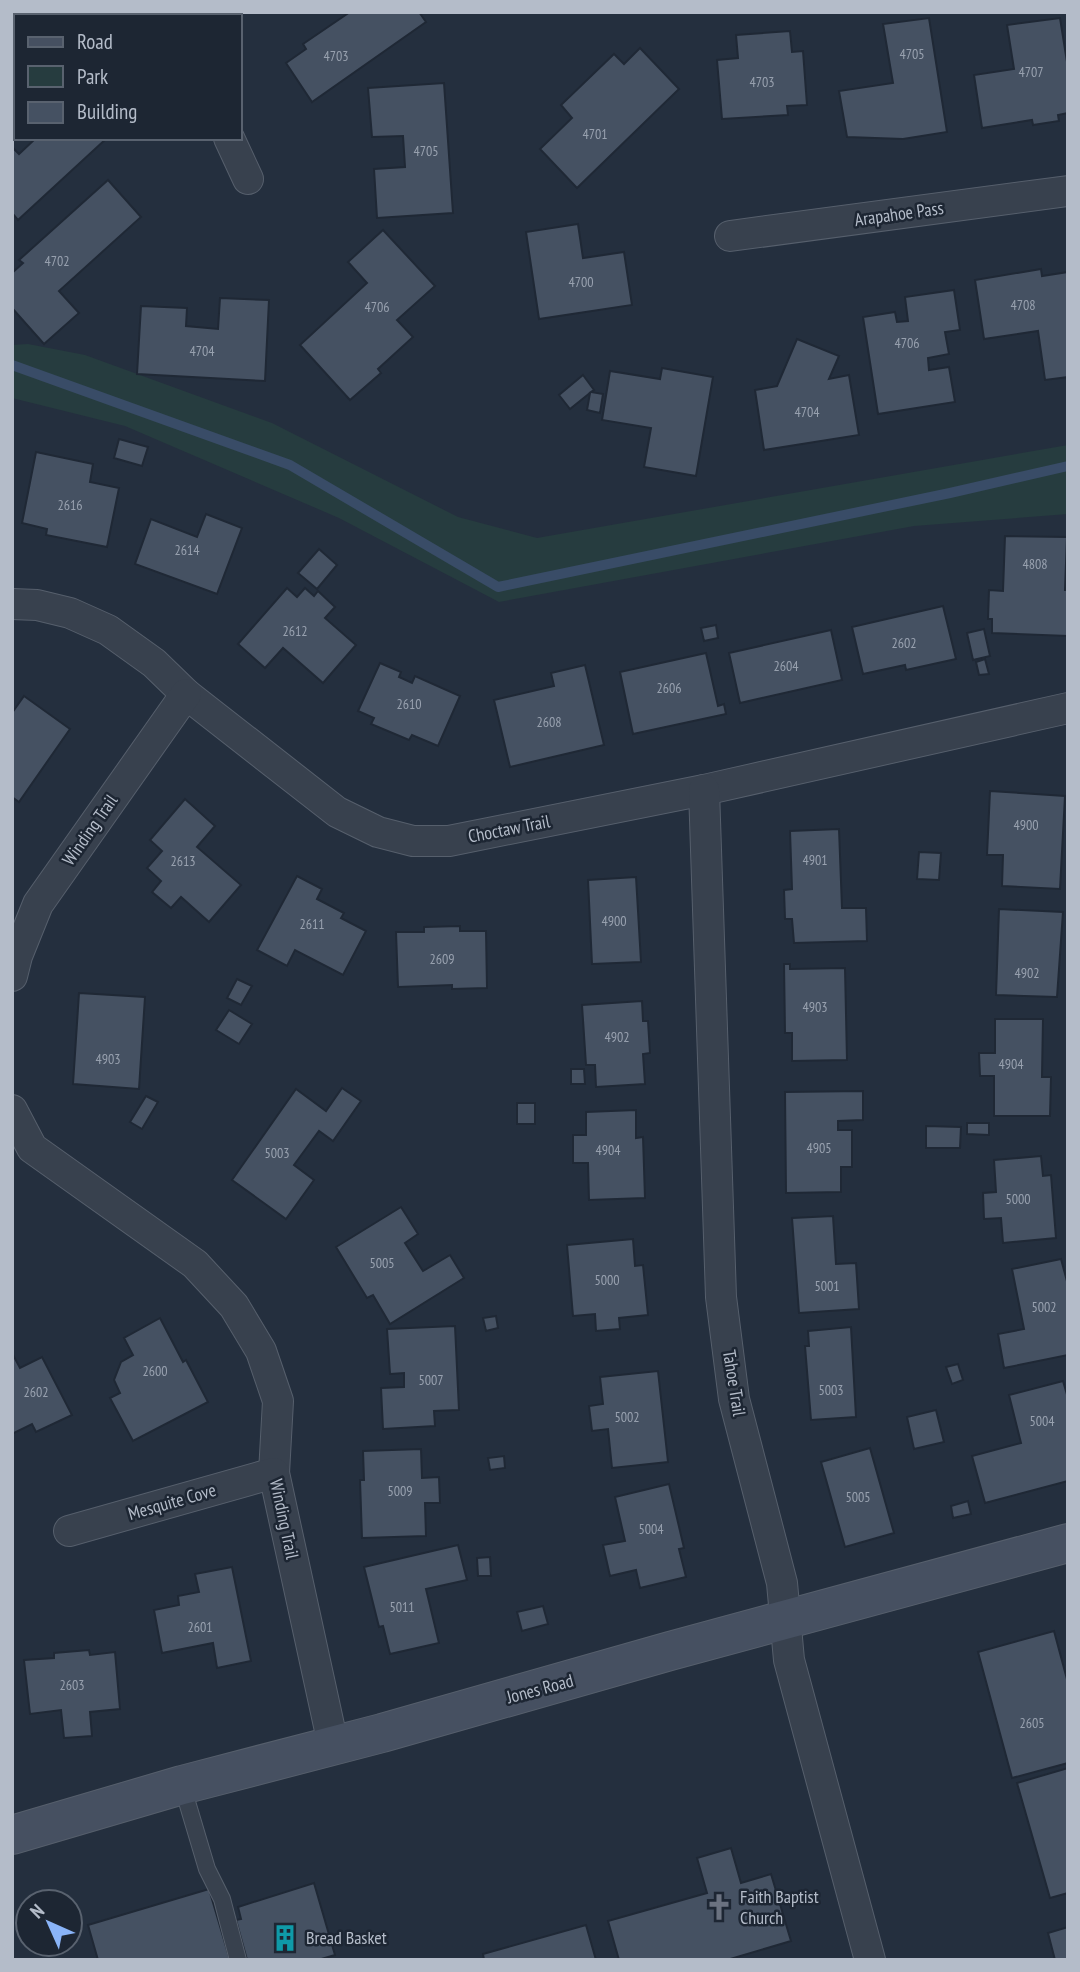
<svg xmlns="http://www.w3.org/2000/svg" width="1080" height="1972" font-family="'PT Sans Narrow',sans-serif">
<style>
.green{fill:#263c3f}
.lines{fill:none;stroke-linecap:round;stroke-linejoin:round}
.stream{stroke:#394c67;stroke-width:10}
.building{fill:#455162;stroke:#1f2835;stroke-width:2}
.lane-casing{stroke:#565f6c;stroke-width:18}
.street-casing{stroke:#565f6c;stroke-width:32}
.secondary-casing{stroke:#565f6c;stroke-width:40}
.lane{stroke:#38414e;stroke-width:16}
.street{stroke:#38414e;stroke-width:30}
.secondary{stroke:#465061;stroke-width:38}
.labels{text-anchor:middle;stroke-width:5;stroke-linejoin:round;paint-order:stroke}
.number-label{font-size:14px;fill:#98a1af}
.street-label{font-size:18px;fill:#b4bcc9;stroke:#1d2633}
.poi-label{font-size:18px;fill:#b4bcc9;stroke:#1d2633;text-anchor:start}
</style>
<rect width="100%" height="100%" fill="#242f3e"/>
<path class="green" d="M28 344 85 355 272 423 458 517 537 538 1068 445V514L914 526 499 602 339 518 125 426 12 398V345Z"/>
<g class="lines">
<path class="stream" d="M12 365 290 465 498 587 950 493 1068 466"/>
</g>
<g class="building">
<path d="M350 12H419L426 22 312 102 286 63 306 49 303 44Z"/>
<path d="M929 18 947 132 903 139 847 137 839 91 893 83 883 24Z"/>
<path d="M1060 18 1068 68V113L1058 115 1059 121 1033 125 1032 120 982 128 974 75 1014 69 1007 25Z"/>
<path d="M790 31 792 52 803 51 807 105 787 106 788 115 722 119 717 60 738 58 736 35Z"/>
<path d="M640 48 679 89 577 188 540 149 572 118 561 105 614 54 624 64Z"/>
<path d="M444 83 453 213 377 218 374 169 405 167 403 136 372 137 368 88Z"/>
<path d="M36 138H107L18 220 12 213V147L19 154Z"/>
<path d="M108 180 141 217 59 291 79 313 44 344 12 308V273L23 263 19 260Z"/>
<path d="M578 224 583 258 624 252 632 305 539 319 526 232Z"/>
<path d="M383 230 435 286 397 320 413 337 378 369 381 373 350 400 300 345 367 283 348 262Z"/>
<path d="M1041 269 1042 276 1068 272V377L1045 380 1038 331 984 339 975 280Z"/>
<path d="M954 290 960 330 945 332 949 354 928 358 929 370 949 367 955 402 878 414 863 317 895 312 897 322 908 321 905 297Z"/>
<path d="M220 298 269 300 265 381 137 374 141 306 187 308 186 326 218 329Z"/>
<path d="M797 339 839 356 829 379 849 375 859 435 764 450 755 390 777 386Z"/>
<path d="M662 368 713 377 696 476 644 467 651 428 602 420 610 371 660 379Z"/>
<path d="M583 375 594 390 591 392 603 394 600 413 587 410 590 393 570 409 559 395Z"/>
<path d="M119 439 148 447 142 466 114 458Z"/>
<path d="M36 452 93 464 90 482 119 488 107 547 46 535 47 529 22 523Z"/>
<path d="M206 514 242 528 217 594 135 564 151 519 197 537Z"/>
<path d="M1005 536 1067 537 1065 590H1068V636L992 633V619H988L989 590 1003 591Z"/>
<path d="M319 549 337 565 317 589 298 573Z"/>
<path d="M287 588 297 597 305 588 314 596 318 591 335 607 325 618 356 645 323 683 283 648 265 668 238 644Z"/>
<path d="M943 606 956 659 906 670 905 665 863 674 852 627Z"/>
<path d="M716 625 718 638 704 641 701 628Z"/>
<path d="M984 629 990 656 973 660 967 633Z"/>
<path d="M831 630 842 680 740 703 729 653Z"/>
<path d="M706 653 718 706 724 704 726 714 633 734 620 672Z"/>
<path d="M985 659 989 674 979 675 976 662Z"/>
<path d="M380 663 401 672 399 677 412 683 415 676 460 696 438 746 412 735 409 740 371 724 374 718 358 711Z"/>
<path d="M585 665 604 745 510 767 494 700 554 686 551 673Z"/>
<path d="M24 696 70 729 19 802 12 797V713Z"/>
<path d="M990 791 1065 796 1060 889 1002 886 1003 855H987Z"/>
<path d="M185 799 215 826 197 847 241 885 209 922 181 897 171 908 152 892 161 881 147 868 162 851 150 840Z"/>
<path d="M839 829 842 908H866L867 941 794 943 792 919H785L784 890 792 889 790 831Z"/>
<path d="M919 852 941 853 939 880 917 879Z"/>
<path d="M297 876 322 889 317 899 344 913 341 918 366 931 343 975 295 950 287 966 257 950Z"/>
<path d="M636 877 641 962 592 964 588 880Z"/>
<path d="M999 909 1063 912 1057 997 996 995Z"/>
<path d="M460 926V931H486L487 988 452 989V985L398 987 396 932H424V927Z"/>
<path d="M784 964H790V969L845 968 847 1060 792 1061V1033H785Z"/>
<path d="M237 979 252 986 241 1005 227 998Z"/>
<path d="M79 993 145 997 139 1089 73 1084Z"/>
<path d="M642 1001 643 1021H648L650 1053 643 1054 645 1084 596 1087 595 1065H586L582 1005Z"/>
<path d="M229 1010 252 1024 239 1044 216 1030Z"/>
<path d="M995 1019H1043L1042 1077H1051L1050 1116H994V1076H980L979 1053H995Z"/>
<path d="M571 1069H584L585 1084H571Z"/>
<path d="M342 1088 361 1101 333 1141 319 1131 294 1165 314 1180 286 1219 232 1180 296 1089 326 1111Z"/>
<path d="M863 1091V1120L838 1121V1130H852V1167H841V1192L786 1193 785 1092Z"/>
<path d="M146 1096 158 1102 142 1129 130 1122Z"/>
<rect x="517" y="1103" width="18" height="21"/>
<path d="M636 1110V1138L643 1137 645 1198 589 1200 588 1163H573V1135H586V1112Z"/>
<path d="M967 1123H989V1135L967 1134Z"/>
<path d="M926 1126 961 1127 960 1148H926Z"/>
<path d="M1041 1156 1043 1176 1051 1175 1056 1238 1003 1243 1001 1218 984 1219 983 1193 996 1192 994 1160Z"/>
<path d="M401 1207 418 1234 405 1243 423 1271 450 1255 464 1278 390 1324 373 1295 367 1298 336 1247Z"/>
<path d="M833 1216 836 1264 856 1263 859 1309 799 1313 792 1218Z"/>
<path d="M633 1239 635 1266 643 1265 648 1315 619 1318 620 1329 596 1331 595 1314 573 1316 567 1245Z"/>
<path d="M1061 1259 1068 1285V1355L1004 1368 998 1334 1024 1329 1012 1269Z"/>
<path d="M496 1316 498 1328 486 1331 483 1318Z"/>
<path d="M160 1318 183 1362 186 1360 208 1402 133 1441 110 1398 120 1393 114 1380 121 1362 133 1355 124 1338Z"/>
<path d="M455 1326 459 1410 434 1411 435 1426 383 1429 381 1388 404 1387V1373L390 1374 387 1329Z"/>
<path d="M851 1327 856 1417 811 1420 805 1346H809L808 1331Z"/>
<path d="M12 1353 20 1368 42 1357 72 1415 36 1432 32 1424 12 1434Z"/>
<path d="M958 1364 963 1380 952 1384 946 1367Z"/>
<path d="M658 1371 668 1462 612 1468 608 1429 592 1431 589 1406 603 1404 600 1377Z"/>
<path d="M1063 1381 1068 1398V1481L985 1503 972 1456 1021 1443 1009 1395Z"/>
<path d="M936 1410 944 1442 914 1449 907 1417Z"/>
<path d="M870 1448 894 1533 845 1547 821 1462Z"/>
<path d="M421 1449 422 1478 439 1477 440 1503H425L426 1536 362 1538 360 1480H364L363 1451Z"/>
<path d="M504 1456 505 1468 490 1470 488 1458Z"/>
<path d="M669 1484 684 1548 679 1549 686 1577 640 1588 636 1570 610 1576 603 1545 625 1541 615 1497Z"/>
<path d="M968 1501 971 1514 953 1518 951 1506Z"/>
<path d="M458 1545 467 1580 426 1589 439 1643 390 1654 383 1626 379 1627 364 1567Z"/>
<path d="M490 1557 491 1576H478L477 1558Z"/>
<path d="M232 1567 251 1661 217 1668 213 1643 162 1653 154 1610 179 1605 178 1596 199 1592 195 1574Z"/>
<path d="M543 1606 548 1624 522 1631 517 1612Z"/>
<path d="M1054 1631 1068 1683V1763L1012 1778 978 1652Z"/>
<path d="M89 1650 90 1655 115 1652 120 1709 90 1712 92 1736 64 1738 61 1710 30 1714 24 1660 54 1658V1653Z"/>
<path d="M1068 1768V1893L1050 1898 1017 1783Z"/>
<path d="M731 1848 741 1883 771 1874 791 1941 727 1960H619L608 1921 707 1893 697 1858Z"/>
<path d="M314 1883 335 1955 318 1960H247L236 1920 241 1919 238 1907Z"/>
<path d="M209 1889 230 1960H98L88 1925Z"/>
<path d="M586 1925 596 1960H484L483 1954Z"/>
<path d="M1068 1927V1960H1055L1048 1933Z"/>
</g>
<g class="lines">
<defs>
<path id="lane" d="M182 1785 207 1869 222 1899 238 1960"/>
<g id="street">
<path d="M76 12 80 16"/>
<path d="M229 138 248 179"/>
<path d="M730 236 1068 191"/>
<path d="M12 604 37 605 70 613 108 630 154 663 186 694 337 812 378 832 413 841H449L704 790 1068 708"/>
<path d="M704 790 721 1297 734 1399 782 1583 789 1660 870 1960"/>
<path d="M12 976 17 956 38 904 186 694"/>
<path d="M12 1110 32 1148 195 1264 234 1306 261 1351 278 1401 274 1473 333 1744"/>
<path d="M69 1531 274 1473"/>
</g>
<path id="secondary" d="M12 1835 182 1785 382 1733 670 1651 1068 1543"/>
</defs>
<use href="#lane" class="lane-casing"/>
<use href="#street" class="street-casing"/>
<use href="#secondary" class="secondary-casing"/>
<use href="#lane" class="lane"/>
<use href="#street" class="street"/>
<use href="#secondary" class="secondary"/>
</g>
<defs>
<symbol id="church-bare" viewBox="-9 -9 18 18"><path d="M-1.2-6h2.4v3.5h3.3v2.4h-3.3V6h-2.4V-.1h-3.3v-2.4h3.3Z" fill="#6b7280" stroke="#1d2633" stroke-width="2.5" paint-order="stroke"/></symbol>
<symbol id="building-bare" viewBox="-9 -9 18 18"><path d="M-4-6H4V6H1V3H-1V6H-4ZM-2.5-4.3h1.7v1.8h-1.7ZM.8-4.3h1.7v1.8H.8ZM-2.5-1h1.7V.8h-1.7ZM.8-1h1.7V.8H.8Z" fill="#0f9aa8" stroke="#1d2633" stroke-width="2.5" paint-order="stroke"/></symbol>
</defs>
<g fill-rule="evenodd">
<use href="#church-bare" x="700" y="1888" width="38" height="38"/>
<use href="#building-bare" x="266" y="1919" width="38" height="38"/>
</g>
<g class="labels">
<g class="number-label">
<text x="912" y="59">4705</text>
<text x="336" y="61">4703</text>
<text x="1031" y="77">4707</text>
<text x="762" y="87">4703</text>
<text x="595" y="139">4701</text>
<text x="426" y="156">4705</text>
<text x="57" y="266">4702</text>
<text x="581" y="287">4700</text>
<text x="1023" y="310">4708</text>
<text x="377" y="312">4706</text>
<text x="907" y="348">4706</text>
<text x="202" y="356">4704</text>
<text x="807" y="417">4704</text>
<text x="70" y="510">2616</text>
<text x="187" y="555">2614</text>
<text x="1035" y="569">4808</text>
<text x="295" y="636">2612</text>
<text x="904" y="648">2602</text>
<text x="786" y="671">2604</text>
<text x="669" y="693">2606</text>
<text x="409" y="709">2610</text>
<text x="549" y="727">2608</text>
<text x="1026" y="830">4900</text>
<text x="815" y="865">4901</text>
<text x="183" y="866">2613</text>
<text x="614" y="926">4900</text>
<text x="312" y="929">2611</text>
<text x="442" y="964">2609</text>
<text x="1027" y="978">4902</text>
<text x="815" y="1012">4903</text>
<text x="617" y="1042">4902</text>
<text x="108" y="1064">4903</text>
<text x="1011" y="1069">4904</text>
<text x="819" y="1153">4905</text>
<text x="608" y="1155">4904</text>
<text x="277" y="1158">5003</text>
<text x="1018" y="1204">5000</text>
<text x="382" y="1268">5005</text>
<text x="607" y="1285">5000</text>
<text x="827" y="1291">5001</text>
<text x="1044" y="1312">5002</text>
<text x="155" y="1376">2600</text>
<text x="431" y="1385">5007</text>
<text x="831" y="1395">5003</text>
<text x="36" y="1397">2602</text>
<text x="627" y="1422">5002</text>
<text x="1042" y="1426">5004</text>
<text x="400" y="1496">5009</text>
<text x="858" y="1502">5005</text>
<text x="651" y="1534">5004</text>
<text x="402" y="1612">5011</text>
<text x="200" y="1632">2601</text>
<text x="72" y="1690">2603</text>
<text x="1032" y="1728">2605</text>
</g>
<g class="street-label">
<text transform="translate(899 214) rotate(-8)" y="6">Arapahoe Pass</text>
<text transform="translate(509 829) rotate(-11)" y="6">Choctaw Trail</text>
<text transform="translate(90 830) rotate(-55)" y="6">Winding Trail</text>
<text transform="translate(734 1383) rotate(81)" y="6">Tahoe Trail</text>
<text transform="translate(172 1502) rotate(-16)" y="6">Mesquite Cove</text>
<text transform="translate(284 1519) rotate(78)" y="6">Winding Trail</text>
<text transform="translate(540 1689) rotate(-15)" y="6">Jones Road</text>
</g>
<g class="poi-label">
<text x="740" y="1903">Faith Baptist<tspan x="740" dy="21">Church</tspan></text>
<text x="306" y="1944">Bread Basket</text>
</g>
</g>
<rect width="1080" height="1972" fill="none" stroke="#b4bcc9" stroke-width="28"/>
<rect x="14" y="14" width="228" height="126" fill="#1d2633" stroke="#59626f" stroke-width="2"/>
<rect x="28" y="37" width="35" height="10" fill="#465061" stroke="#59626f" stroke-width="2"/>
<text x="77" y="49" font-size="21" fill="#b4bcc9">Road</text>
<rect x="28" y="66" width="35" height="21" fill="#263c3f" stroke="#59626f" stroke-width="2"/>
<text x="77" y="84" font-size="21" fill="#b4bcc9">Park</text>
<rect x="28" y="102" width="35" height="21" fill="#455162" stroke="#59626f" stroke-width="2"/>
<text x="77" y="119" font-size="21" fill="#b4bcc9">Building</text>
<g transform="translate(49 1923) rotate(315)"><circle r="33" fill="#1d2633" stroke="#59626f" stroke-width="2"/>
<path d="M0-5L12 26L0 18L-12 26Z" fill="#8ab4f8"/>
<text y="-10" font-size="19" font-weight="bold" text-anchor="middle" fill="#b4bcc9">N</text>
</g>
</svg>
